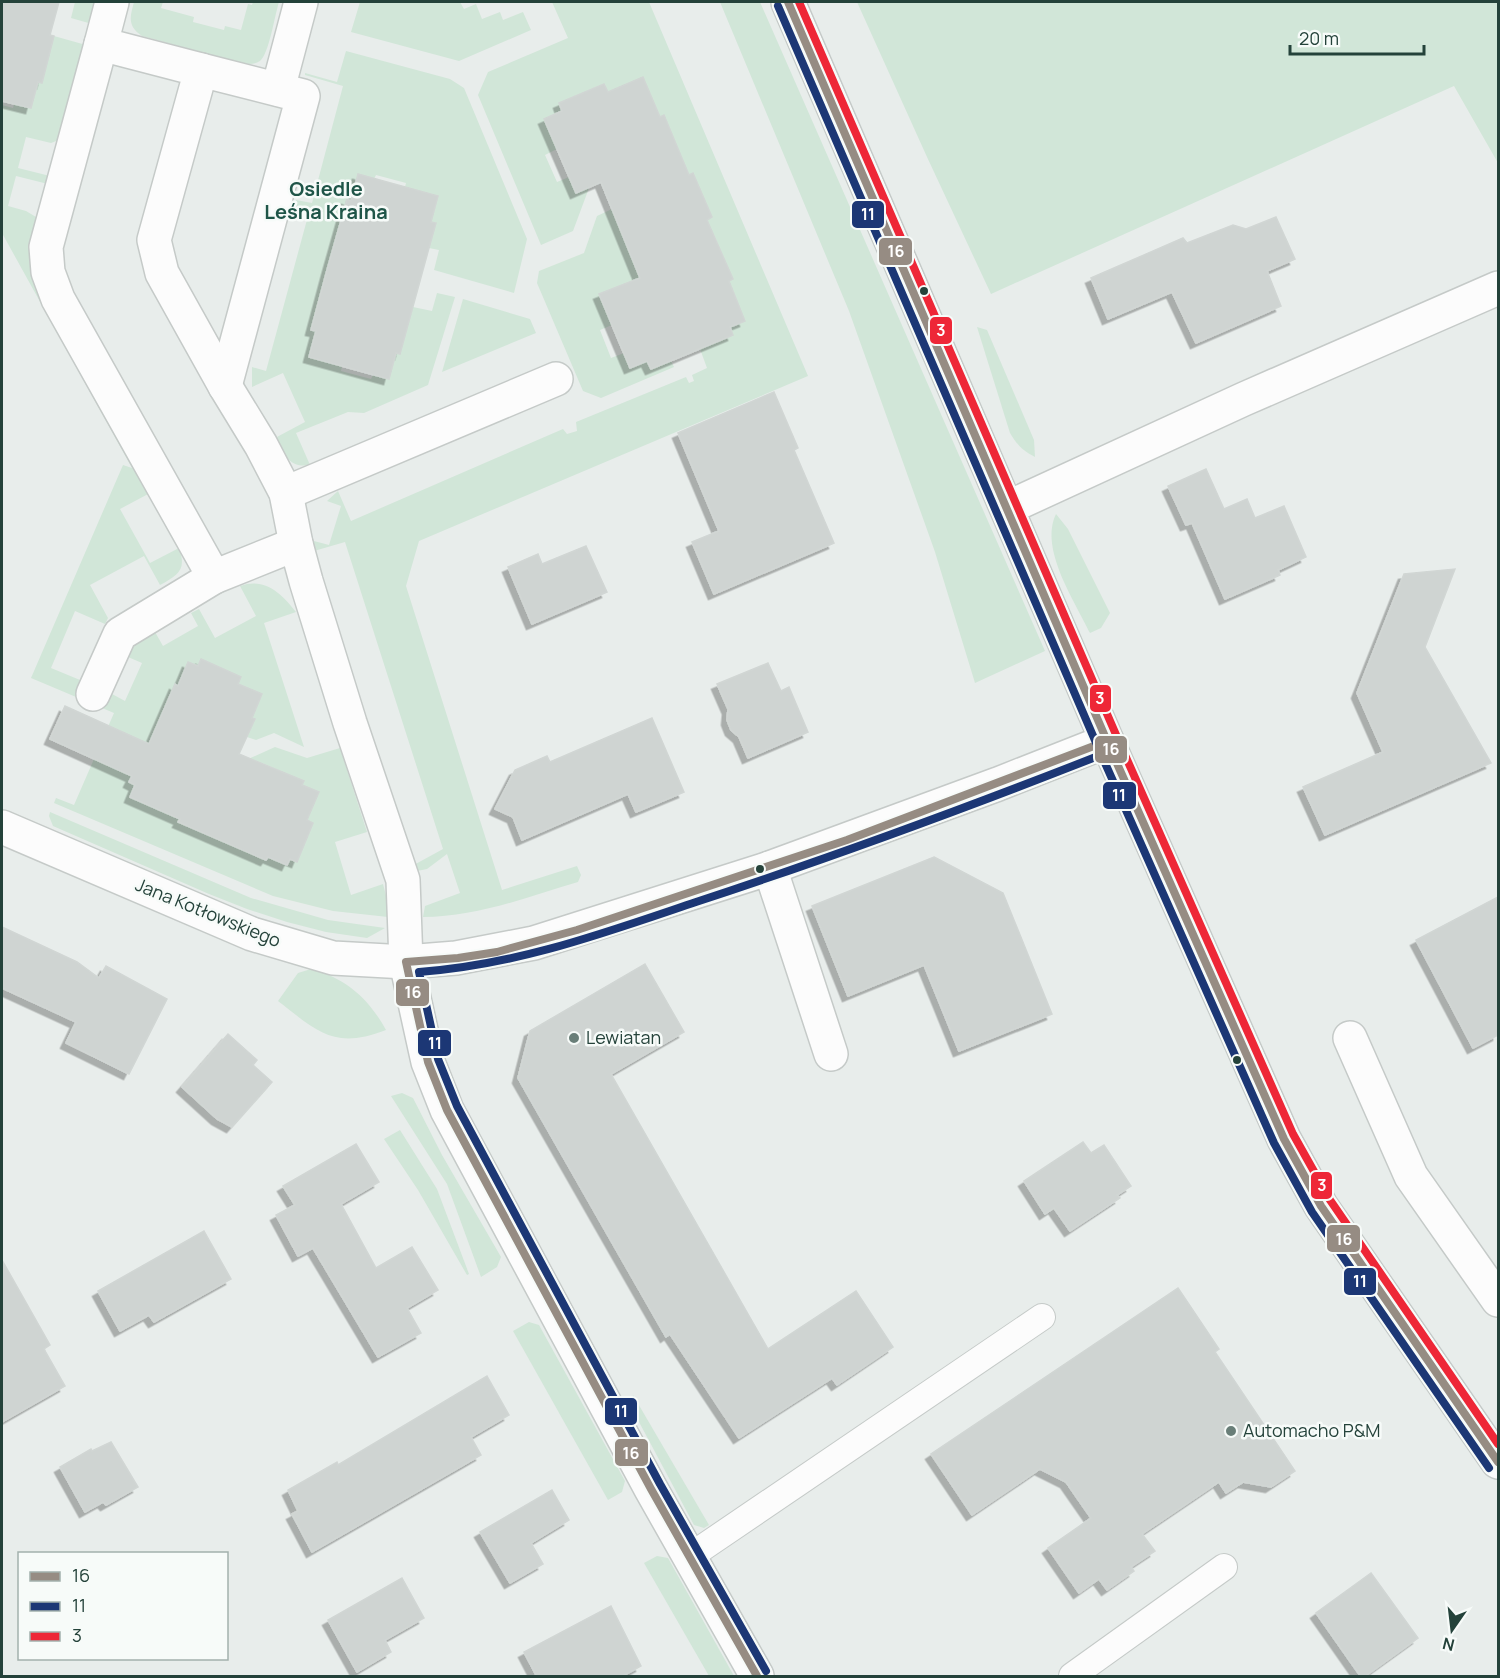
<svg xmlns="http://www.w3.org/2000/svg" width="1500" height="1678" font-family="Manrope,sans-serif">
<style>
.green{fill:#d1e6d8}
.building{fill:#cfd4d2;stroke:#d1d6d4;stroke-width:1.5;filter:url(#shadow)}
.lines{fill:none;stroke-linecap:round;stroke-linejoin:round}
.service-casing{stroke:#c5cac8;stroke-width:28}
.minor-casing{stroke:#c5cac8;stroke-width:36}
.tertiary-casing{stroke:#c5cac8;stroke-width:36}
.service{stroke:#fcfcfc;stroke-width:26}
.minor{stroke:#fcfcfc;stroke-width:33}
.tertiary{stroke:#fcfcfc;stroke-width:33}
.bus-1-casing{stroke:#f7fbf9;stroke-width:12}
.bus-2-casing{stroke:#f7fbf9;stroke-width:12}
.bus-3-casing{stroke:#f7fbf9;stroke-width:12}
.bus-1{stroke:#968c83;stroke-width:8}
.bus-2{stroke:#1c3775;stroke-width:8}
.bus-3{stroke:#ee2737;stroke-width:8}
.bus-dot{fill:#24423a;stroke:#f7fbf9;stroke-width:2}
.poi-dot{fill:#697e78;stroke:#f7fbf9;stroke-width:2}
.labels{text-anchor:middle;stroke-width:5;stroke-linejoin:round;paint-order:stroke}
.street-label{font-size:18px;fill:#24423a;stroke:#f7fbf9}
.poi-label{font-size:18px;fill:#24423a;stroke:#f7fbf9;text-anchor:start}
.neighbourhood-label{font-size:20px;font-weight:bold;fill:#1f5548;stroke:#f7fbf9}
.line-badge{stroke:#f7fbf9;stroke-width:2}
.badge-label{font-size:16px;text-anchor:middle;font-weight:bold;fill:#fff}
</style>
<defs>
<filter id="shadow"><feDropShadow dx="-5.5" dy="5.5" stdDeviation="0" flood-color="#0004"/></filter>
</defs>
<rect width="100%" height="100%" fill="#e8edeb"/>
<g class="green">
<path d="M75 2H98L92 24 71 18Z"/>
<path d="M134 2H163L161 8 194 17 193 22 224 30 225 26 241 30 248 4 252 5 253 2H279C275 14 269 54 260 61 254 65 247 64 241 63L142 36C127 26 130 17 134 2Z"/>
<path d="M360 2H460L464 9 476 4 482 19 500 12 503 20 523 12 531 30 459 61 351 32Z"/>
<path d="M552 2H649L808 376 419 541 406 586 502 890 577 866 581 875 578 882C527 897 477 917 423 917L425 906 460 893 447 854 427 869 417 871 412 866 443 849 345 542 314 551V541L329 545 341 506 327 501 338 491 351 521 563 429 567 434 577 431 576 422 686 377 689 383 694 381 692 375 707 368 700 349 733 335 730 327 745 321 729 281 733 279 714 235 710 236 704 222 712 217 693 173 684 177 664 115 660 117 643 77 608 92 603 84 559 103 562 111 544 119 557 149 545 155 557 182 569 177 576 193 589 188 573 231 541 245 478 95 488 72 568 38Z"/>
<path d="M720 2H760L1045 651 975 683 935 552 849 311Z"/>
<path d="M857 2H1498V163L1454 86 991 294 927 157Z"/>
<path d="M54 36 86 45 59 140 51 143 26 137 18 168 50 176 48 184 16 176 8 206 26 211 36 217 150 493 120 509 150 563 179 548C187 570 178 575 160 585L144 556 90 585 108 618 105 624 75 611 51 668 80 680 78 688 109 700 112 694 125 701 142 663 128 657 134 644 155 632 163 646 198 626 191 613 199 609 215 638 256 616 240 586C265 577 282 594 296 612L264 623 304 747 274 733 256 740 247 737 255 719 252 718 262 694 238 684 240 677 201 659 198 666 188 662 178 686 175 685 157 727 152 746 146 743 129 782 135 785 130 797 180 819 178 822 266 860 268 857 287 865 290 859 297 862 313 823 307 820 319 792 302 785 303 781 262 763 246 760 275 747 307 758 340 748 367 832 335 842 351 895 383 884 389 907 388 917 333 911 273 896 54 803 56 798 74 805 114 713 31 678 123 465 132 468 2 233V105L13 108 14 104 31 108 38 82H42Z"/>
<path d="M346 51 450 79 464 88 527 239 514 293 434 270 439 250 429 248 436 223 431 222 438 196 405 187 406 183 376 175 374 179 358 175 351 201 347 200 311 330 316 331 309 357 342 366 341 371 371 379 373 375 389 379 396 353 400 354 413 307 432 311 437 293 455 297 428 385 364 413 348 412 296 433 310 465C289 469 284 453 275 438L305 422 283 373 252 387V367L266 371 308 216 293 212 296 200 312 203 343 86 305 75V73L337 82Z"/>
<path d="M612 209 640 278 600 294 612 325 600 330 611 358 624 353 630 368 647 361 651 369 671 361 674 367 601 398 583 391 537 283 539 271 584 253 597 216Z"/>
<path d="M463 299 530 319 536 333 442 372Z"/>
<path d="M977 327 987 330 1034 440 1035 457C1023 451 1017 445 1010 433Z"/>
<path d="M1056 514 1068 529 1110 613 1101 628 1090 633C1075 601 1039 549 1056 514Z"/>
<path d="M50 812 251 898 328 920 385 928 367 938 326 932 287 922 247 909 209 894 53 826 49 816Z"/>
<path d="M311 969C346 978 369 999 386 1030 334 1050 318 1032 278 1001L298 973Z"/>
<path d="M402 1093 413 1098 442 1155 501 1257 497 1267 481 1277 447 1184 391 1096Z"/>
<path d="M400 1130 437 1189 469 1274 467 1275 418 1190 384 1139Z"/>
<path d="M529 1322 539 1325 625 1481 622 1492 608 1500 513 1331Z"/>
<path d="M633 1395 709 1525 704 1528 694 1525 631 1407Z"/>
<path d="M657 1556 668 1558 734 1676H709L644 1563Z"/>
</g>
<g class="building">
<path d="M2 2H59L50 35 54 36 42 83 38 82 31 108 2 101Z"/>
<path d="M643 77 660 117 664 115 689 175 693 173 712 217 707 220 733 279 729 281 745 321 730 327 733 335 651 369 647 361 630 368 599 294 640 278 601 182 576 193 544 119 562 111 559 103 604 84 608 92Z"/>
<path d="M358 174 438 196 431 222 436 223 429 248 400 354 396 353 389 379 309 357 316 331 311 330 327 270 347 199 351 201Z"/>
<path d="M1276 217 1295 259 1267 271 1281 306 1196 343 1172 292 1108 319 1091 278 1183 238 1187 243 1233 225 1246 229Z"/>
<path d="M774 392 798 448 794 450 834 543 714 594 692 542 719 531 678 433Z"/>
<path d="M1206 469 1224 509 1247 499 1255 518 1284 506 1306 557 1278 570 1280 575 1225 599 1192 523 1186 525 1168 486Z"/>
<path d="M586 546 607 592 532 624 508 567 538 554 542 564Z"/>
<path d="M1455 569 1425 647 1491 763 1325 835 1303 787 1383 752 1357 693 1404 574Z"/>
<path d="M201 659 241 677 238 684 262 694 252 718 255 719 239 754 304 781 302 785 319 792 307 820 313 823 297 862 290 859 287 865 268 857 266 860 178 822 180 819 130 797 135 785 129 782 132 776 50 739 65 706 149 744 175 684 178 686 188 662 198 666Z"/>
<path d="M768 663 781 691 789 687 808 732 748 758 739 737 731 730 727 720 728 709 717 684Z"/>
<path d="M652 718 684 792 636 812 628 794 522 840 513 817 495 809 515 770 547 756 550 762Z"/>
<path d="M934 857 1003 893 1052 1014 959 1051 924 965 848 996 812 906Z"/>
<path d="M1498 897V1035L1473 1048 1416 940Z"/>
<path d="M2 927 77 962 99 978 106 966 167 999 129 1074 66 1043 76 1022 2 988Z"/>
<path d="M645 964 684 1032 611 1074 768 1349 856 1291 893 1347 837 1385 832 1378 739 1438 670 1334 666 1337 518 1078 530 1031Z"/>
<path d="M228 1034 257 1060 253 1065 272 1082 232 1127 217 1119 182 1087Z"/>
<path d="M1083 1142 1091 1153 1104 1145 1131 1186 1117 1195 1120 1198 1070 1231 1054 1208 1045 1214 1024 1181Z"/>
<path d="M356 1144 379 1182 341 1204 376 1268 412 1247 438 1290 407 1308 421 1333 378 1357 313 1248 298 1256 276 1215 295 1205 283 1186Z"/>
<path d="M204 1231 231 1279 154 1322 149 1315 120 1331 98 1291Z"/>
<path d="M2 1260 50 1345 44 1349 65 1386 2 1422Z"/>
<path d="M1178 1288 1219 1349 1215 1352 1295 1471 1271 1487 1243 1482 1226 1493 1219 1482 1142 1534 1155 1551 1131 1567 1134 1571 1107 1590 1099 1579 1079 1593 1048 1548 1091 1518 1066 1482 1040 1469 972 1515 931 1454Z"/>
<path d="M487 1376 509 1415 471 1437 481 1455 312 1552 292 1514 298 1511 288 1490 337 1462 338 1465Z"/>
<path d="M111 1442 138 1487 106 1505 103 1502 85 1512 60 1467 91 1449 92 1451Z"/>
<path d="M552 1490 569 1520 531 1543 543 1564 510 1583 480 1532Z"/>
<path d="M1371 1573 1418 1638 1364 1677H1361L1316 1613Z"/>
<path d="M402 1578 424 1618 385 1640 391 1652 357 1672 328 1620Z"/>
<path d="M611 1606 641 1666 621 1677H537L524 1652Z"/>
</g>
<g class="lines">
<defs>
<g id="service">
<path d="M689 1557 1042 1317"/>
<path d="M1072 1676 1224 1567"/>
</g>
<g id="minor">
<path d="M112 2 101 44 201 70 154 240 162 273 225 386 261 445 286 493 296 544 306 581 350 723 403 880 406 962 428 1062 447 1110 651 1489 757 1676"/>
<path d="M101 44 46 247 48 272 58 299 214 577 296 544"/>
<path d="M201 70 303 96 225 386"/>
<path d="M278 89 301 2"/>
<path d="M286 493 556 379"/>
<path d="M1007 508 1244 399 1498 288"/>
<path d="M93 694 120 634 214 577"/>
<path d="M2 827 252 934 333 958 406 962 456 958 534 943 764 870 998 784 1107 741"/>
<path d="M770 868 831 1054"/>
<path d="M1350 1038 1411 1176 1498 1300"/>
</g>
<path id="tertiary" d="M788 2 1107 741 1284 1139 1321 1206 1498 1462"/>
</defs>
<use href="#service" class="service-casing"/>
<use href="#minor" class="minor-casing"/>
<use href="#tertiary" class="tertiary-casing"/>
<use href="#service" class="service"/>
<use href="#minor" class="minor"/>
<use href="#tertiary" class="tertiary"/>
<defs>
<g id="bus-1">
<path d="M788 2 1107 741 1284 1139 1321 1206 1498 1462"/>
<path d="M757 1676 651 1489 447 1110 428 1062 406 962 458 958 497 952 577 930 847 840 1107 741"/>
</g>
<g id="bus-2">
<path d="M778 6 1097 745 1274 1143 1312 1212 1489 1468"/>
<path d="M766 1671 660 1484 457 1106 438 1059 419 972C517 965 604 933 696 902 836 856 974 805 1111 751"/>
</g>
<path id="bus-3" d="M799 2 1117 737 1293 1134 1330 1200 1498 1444"/>
</defs>
<use href="#bus-1" class="bus-1-casing"/>
<use href="#bus-2" class="bus-2-casing"/>
<use href="#bus-3" class="bus-3-casing"/>
<use href="#bus-1" class="bus-1"/>
<use href="#bus-2" class="bus-2"/>
<use href="#bus-3" class="bus-3"/>
</g>
<g class="bus-dot">
<circle cx="924" cy="291" r="5"/>
<circle cx="760" cy="869" r="5"/>
<circle cx="1237" cy="1060" r="5"/>
</g>
<g class="poi-dot">
<circle cx="574" cy="1038" r="6"/>
<circle cx="1231" cy="1431" r="6"/>
</g>
<g class="labels">
<g class="street-label">
<text transform="translate(208 913) rotate(22)" y="6">Jana Kotłowskiego</text>
</g>
<g class="poi-label">
<text x="586" y="1044">Lewiatan</text>
<text x="1243" y="1437">Automacho P&amp;M</text>
</g>
<g class="neighbourhood-label">
<text x="326" y="196">Osiedle<tspan x="326" dy="23">Leśna Kraina</tspan></text>
</g>
</g>
<g class="line-badge">
<rect x="851" y="200" width="34" height="29" rx="6" fill="#1c3775"/>
<rect x="878" y="237" width="35" height="29" rx="6" fill="#968c83"/>
<rect x="929" y="316" width="24" height="29" rx="6" fill="#ee2737"/>
<rect x="1089" y="684" width="23" height="29" rx="6" fill="#ee2737"/>
<rect x="1094" y="735" width="34" height="29" rx="6" fill="#968c83"/>
<rect x="1102" y="781" width="35" height="29" rx="6" fill="#1c3775"/>
<rect x="395" y="978" width="35" height="29" rx="6" fill="#968c83"/>
<rect x="417" y="1029" width="35" height="28" rx="6" fill="#1c3775"/>
<rect x="1310" y="1171" width="23" height="29" rx="6" fill="#ee2737"/>
<rect x="1326" y="1224" width="35" height="29" rx="6" fill="#968c83"/>
<rect x="1343" y="1267" width="34" height="29" rx="6" fill="#1c3775"/>
<rect x="604" y="1397" width="34" height="29" rx="6" fill="#1c3775"/>
<rect x="614" y="1438" width="35" height="29" rx="6" fill="#968c83"/>
</g>
<g class="badge-label">
<text x="868" y="220">11</text>
<text x="896" y="257">16</text>
<text x="941" y="336">3</text>
<text x="1100" y="704">3</text>
<text x="1111" y="755">16</text>
<text x="1119" y="801">11</text>
<text x="413" y="998">16</text>
<text x="435" y="1049">11</text>
<text x="1322" y="1191">3</text>
<text x="1344" y="1245">16</text>
<text x="1360" y="1287">11</text>
<text x="621" y="1417">11</text>
<text x="631" y="1459">16</text>
</g>
<rect width="1500" height="1678" fill="none" stroke="#24423a" stroke-width="6"/>
<rect x="18" y="1552" width="210" height="108" fill="#f7fbf9" stroke="#a3b1ad" stroke-width="1.5"/>
<rect x="30" y="1572" width="30" height="9" fill="#968c83" stroke="#a3b1ad" stroke-width="1.5"/>
<text x="72" y="1582" font-size="18" fill="#24423a">16</text>
<rect x="30" y="1602" width="30" height="9" fill="#1c3775" stroke="#a3b1ad" stroke-width="1.5"/>
<text x="72" y="1612" font-size="18" fill="#24423a">11</text>
<rect x="30" y="1632" width="30" height="9" fill="#ee2737" stroke="#a3b1ad" stroke-width="1.5"/>
<text x="72" y="1642" font-size="18" fill="#24423a">3</text>
<g transform="translate(1452 1630) rotate(194)" stroke="#f7fbf9" stroke-width="4.5" paint-order="stroke">
<path d="M0-4.5L10 22L0 15L-10 22Z" fill="#24423a"/>
<text y="-9" font-size="16" font-weight="bold" text-anchor="middle" fill="#24423a">N</text>
</g>
<path d="M1290 45v9h134v-9" fill="none" stroke="#24423a" stroke-width="3"/>
<text x="1299" y="45" font-size="18" fill="#24423a" stroke="#f7fbf9" stroke-width="4.5" paint-order="stroke">20 m</text>
</svg>
